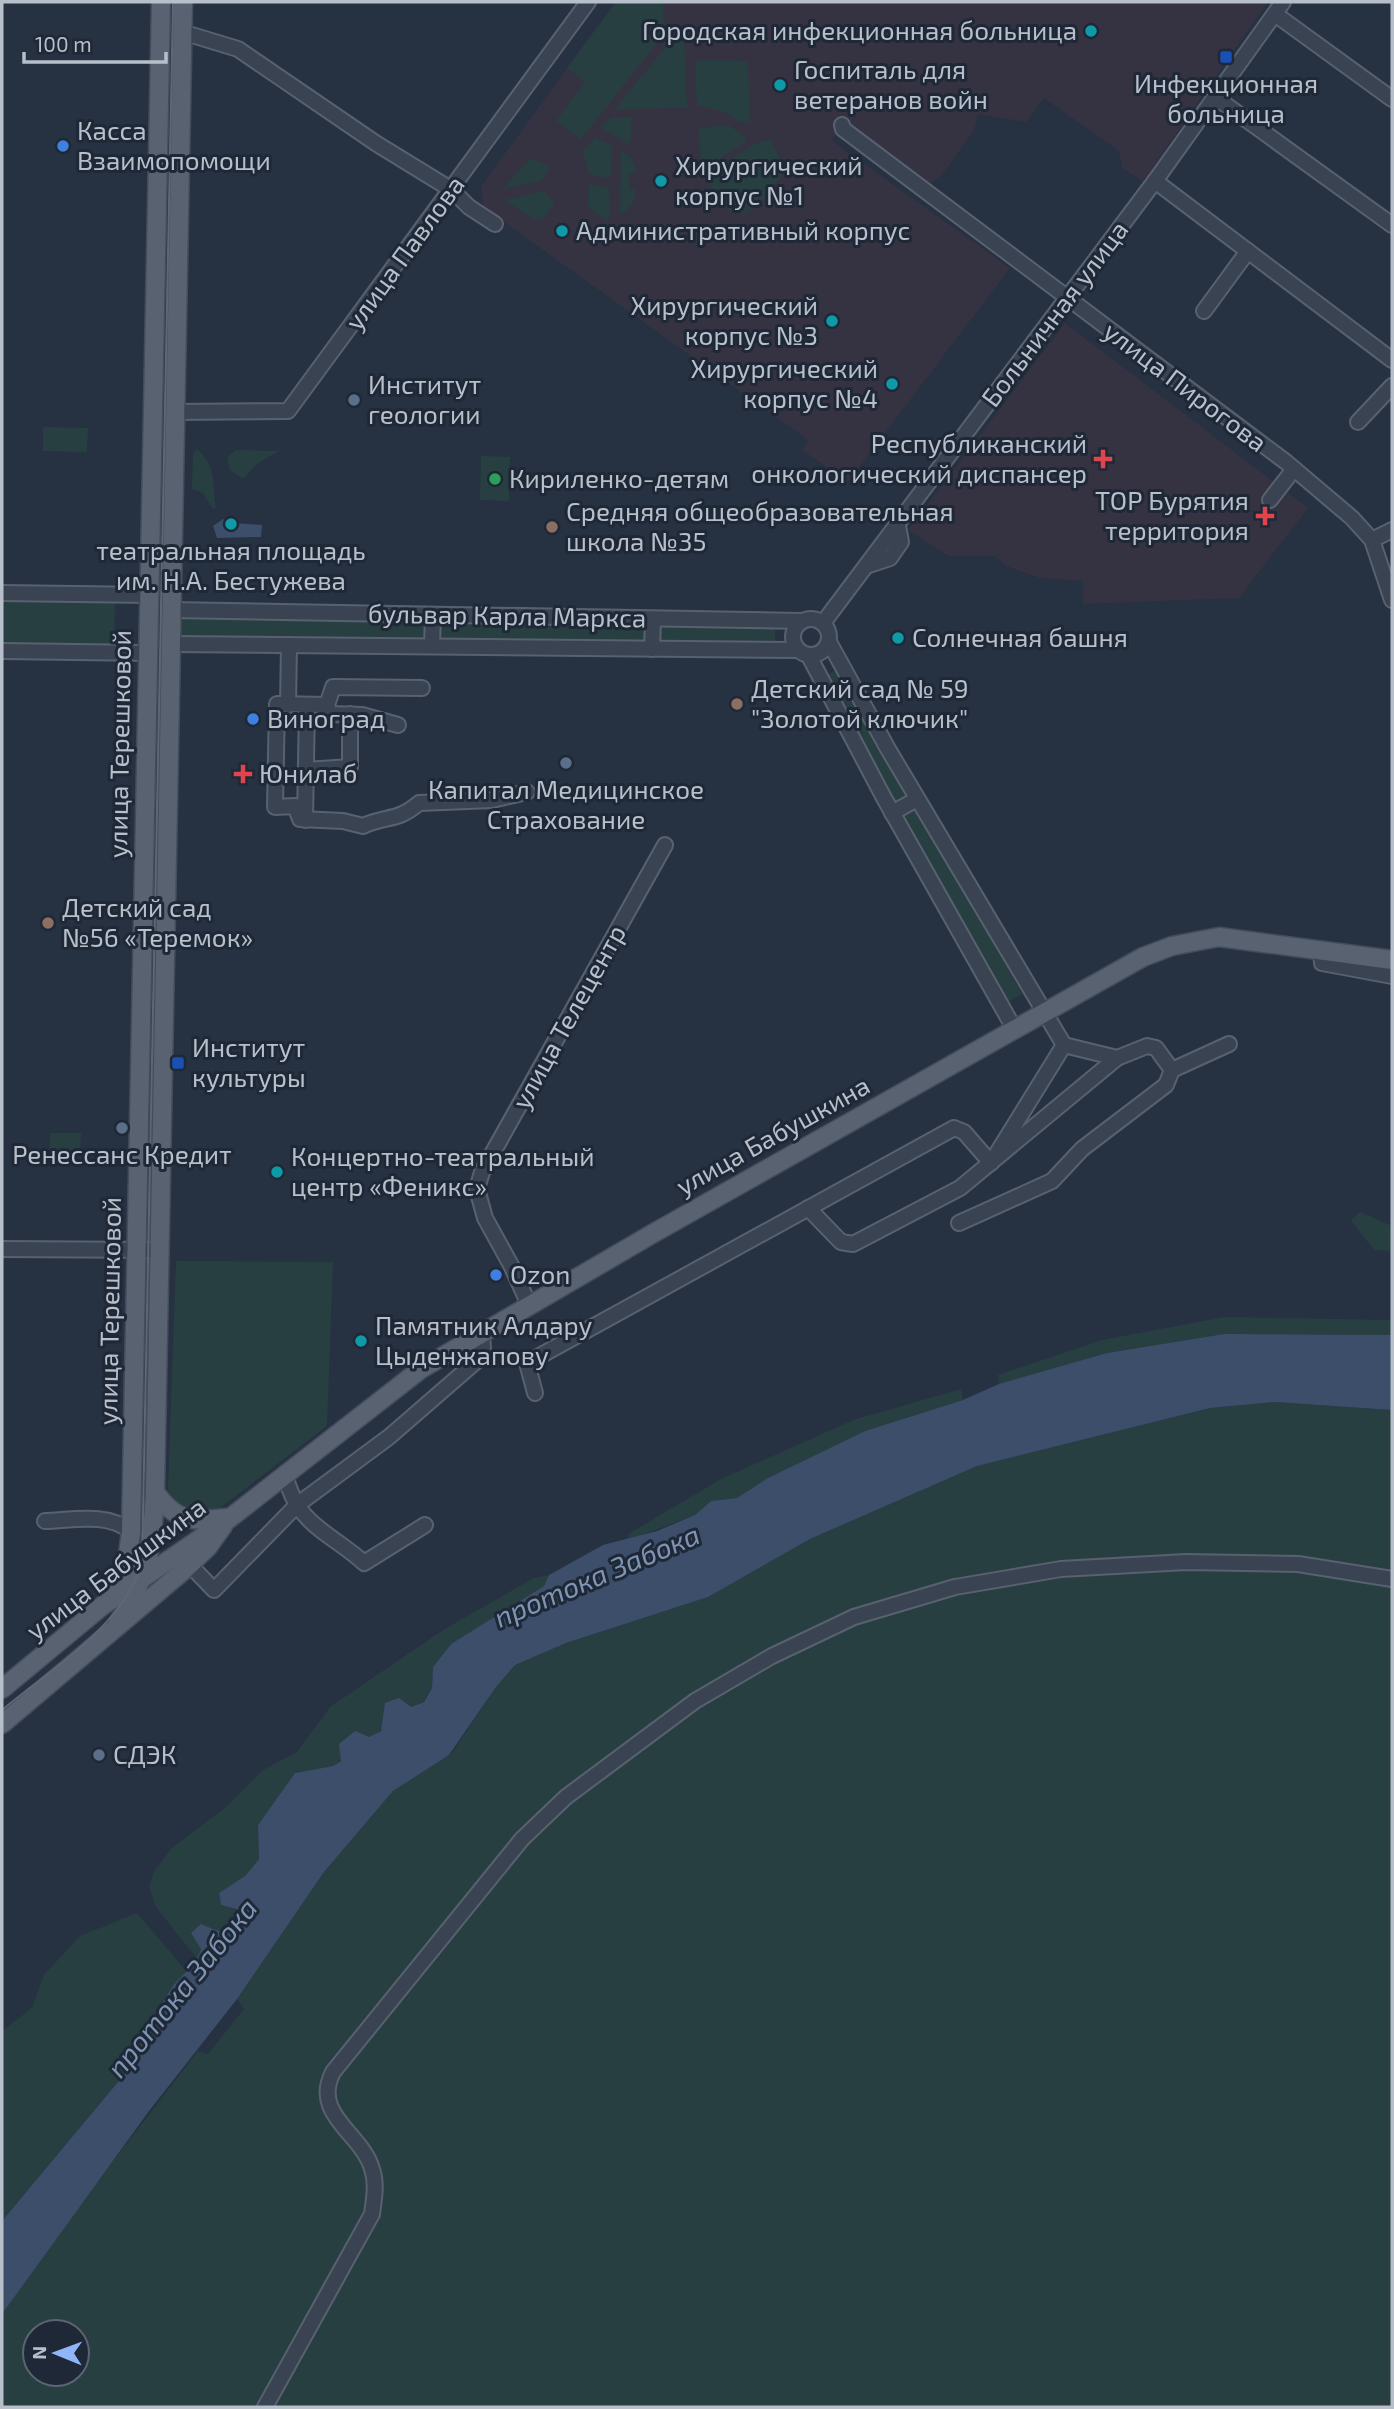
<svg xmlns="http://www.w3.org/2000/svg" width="1394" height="2409" font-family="'Exo 2',sans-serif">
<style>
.medical{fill:#353242}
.green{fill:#283f42;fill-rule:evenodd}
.water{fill:#3c4e6a}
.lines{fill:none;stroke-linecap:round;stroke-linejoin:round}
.minor-casing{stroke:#58616f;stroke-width:18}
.major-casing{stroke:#444c5b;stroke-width:21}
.minor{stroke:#3a4351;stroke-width:14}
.major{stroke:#596271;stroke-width:18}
.tram{stroke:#5d6778;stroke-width:2}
.culture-dot{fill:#0f9aa8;stroke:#1f2837;stroke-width:2.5}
.transit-dot{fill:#1a4fb4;stroke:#1f2837;stroke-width:2.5}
.shop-dot{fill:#3f7fe0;stroke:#1f2837;stroke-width:2.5}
.service-dot{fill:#5c6f8a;stroke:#1f2837;stroke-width:2.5}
.health-dot{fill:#e0444e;stroke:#1f2837;stroke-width:2.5}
.leisure-dot{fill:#2e9e5b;stroke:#1f2837;stroke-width:2.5}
.education-dot{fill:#8d6e63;stroke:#1f2837;stroke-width:2.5}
.labels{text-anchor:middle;stroke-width:6;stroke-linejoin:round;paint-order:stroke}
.poi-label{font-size:26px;fill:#b7bfcb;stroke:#1f2837;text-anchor:start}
.street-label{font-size:26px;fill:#b7bfcb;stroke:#1f2837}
.water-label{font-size:28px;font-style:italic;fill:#7f94b2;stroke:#1f2837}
</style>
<rect width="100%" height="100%" fill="#263142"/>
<g class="medical">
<path d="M616 2H1268L1143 181 1122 168 1119 151 1044 98 1026 122 978 114 974 130 942 175 925 188 844 122 831 140 1010 268 848 482 802 450 808 440 483 207 481 186Z"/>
<path d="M1065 323 1308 508 1239 598 1083 604V581L1040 578 1006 566 995 556H948L908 530Z"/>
</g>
<g class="green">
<path d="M616 2H663L664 34 581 139 556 121 585 82 567 68Z"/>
<path d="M675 36H684L687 108 615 109Z"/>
<path d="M699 60 748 61 750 123 740 122 725 112 697 105 695 62Z"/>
<path d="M611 117H632L630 145 601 128Z"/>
<path d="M728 125 745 137 746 141 701 171 699 128Z"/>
<path d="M595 138 612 145 611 172 607 178 589 174 583 152Z"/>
<path d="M770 139 783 164 784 172C770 190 756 219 730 212L705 178 752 145Z"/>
<path d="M621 151C631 155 635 163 636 173L629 174V190H636L632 205 620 215Z"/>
<path d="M530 158 548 165V172L541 181 503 189Z"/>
<path d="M589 184 609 188 610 216 606 221 588 207Z"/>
<path d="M544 191 555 203 541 220 534 219 503 200Z"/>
<path d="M43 427 88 428 87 452 43 451Z"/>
<path d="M197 449C217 466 212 483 216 508L213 509 203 493 192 489 193 453Z"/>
<path d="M235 450 279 451 258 463 243 479 230 470 227 458Z"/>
<path d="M481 456 510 457 509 501 480 500Z"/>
<path d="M2 597 115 598 114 647 2 646Z"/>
<path d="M178 618 425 621 427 638 425 641 178 637Z"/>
<path d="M439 621 646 624 648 642 437 640Z"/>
<path d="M659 625H775V644L659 643Z"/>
<path d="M839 668 910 796 894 805 823 677Z"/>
<path d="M914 807 917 809 1022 994 1005 1004 901 814Z"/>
<path d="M50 1133H81L80 1154 50 1153Z"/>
<path d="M1360 1212 1392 1226V1251L1374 1250 1351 1220Z"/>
<path d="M176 1261 333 1262 327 1426 220 1508C199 1517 190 1513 171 1502L168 1488Z"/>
<path d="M1224 1317 1392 1320V1335L1224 1334 1107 1353 999 1384 998 1375 1102 1340Z"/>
<path d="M961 1389 963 1400 865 1431 768 1478 737 1498 711 1501 695 1515 629 1540 628 1534 721 1479 853 1420Z"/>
<path d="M1275 1402 1392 1410V2407H2V2314L67 2221 198 2051 208 2054 244 2009 237 1999 324 1872 393 1791 452 1753 496 1687 515 1665 566 1643 708 1597 810 1539 977 1466 1210 1408ZM35 2332H77V2374H35Z"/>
<path d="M549 1575 544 1586 451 1644 433 1667 432 1688 423 1702 411 1707 333 1766 295 1773 258 1825 259 1859 245 1876 219 1893 221 1905 244 1911 249 1920C231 1938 206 1929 198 1960L156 1907 149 1887 154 1871 172 1848 226 1807 263 1770 297 1752 330 1707 443 1630 534 1578Z"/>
<path d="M137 1913 188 1973C160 1996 145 2030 133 2064L2 2221V2031L32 2008 44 1975 80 1936Z"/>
</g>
<g class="water">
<path d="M223 519 231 523 262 525 261 537 217 538 213 526Z"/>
<path d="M1224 1334 1392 1335V1410L1275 1402 1210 1408 977 1466 810 1539 708 1597 566 1643 515 1665 496 1687 449 1755 393 1791 324 1872 237 1999 149 2111 2 2314V2221L133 2064C143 2037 155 2013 171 1989 181 1974 195 1968 201 1949L191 1933 201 1924C220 1933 233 1936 249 1921L244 1911 221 1905 219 1893 245 1876 259 1859 258 1825 295 1773 333 1766 341 1761 339 1744 355 1731 369 1737 381 1731 385 1703 399 1698 411 1707 424 1702 432 1688 433 1667 451 1644 544 1586 549 1575 603 1545 657 1531 695 1515 711 1501 737 1498 768 1478 865 1431 963 1400 999 1384 1107 1353Z"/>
</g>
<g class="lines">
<defs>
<g id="minor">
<path d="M1275 14 1392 99"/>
<path d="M182 32 238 49 377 144 452 190 469 207 495 224"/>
<path d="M1215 97 1392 225"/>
<path d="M842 125 843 129 1286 462 1352 518 1372 540 1392 600"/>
<path d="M1155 181 1392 360"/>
<path d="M1204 311 1248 251"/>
<path d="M173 412 288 411 588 2"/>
<path d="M1358 422 1392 386"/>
<path d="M1270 500 1294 469"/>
<path d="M1372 540 1392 530"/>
<path d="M869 565 890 558 901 542 898 526"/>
<path d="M2 593 149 595"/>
<path d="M171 610 802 621"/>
<circle cx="811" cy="637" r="18"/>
<path d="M823 623 1155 181 1283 2"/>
<path d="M829 642 888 749 1064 1045 1117 1058 1147 1046 1156 1048 1172 1070 1166 1085 1082 1149 1052 1181 959 1223"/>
<path d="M170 644 797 650"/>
<path d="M432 646 433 615"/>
<path d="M652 649 653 619"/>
<path d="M2 651 148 653"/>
<path d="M809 656 884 798 1015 1030"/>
<path d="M288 705 289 645"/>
<path d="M327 705 277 704 275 807 295 806 300 819 343 821 363 826C387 815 397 822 419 803L492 800 527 792"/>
<path d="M398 725 362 715 330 714 327 705 333 687 422 688"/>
<path d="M306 770 350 767V714"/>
<path d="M892 813 917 799"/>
<path d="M305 820 307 705"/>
<path d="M1321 950 1322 963 1392 976"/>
<path d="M1172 1070 1229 1044"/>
<path d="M808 1208 841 1242 853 1244 960 1188 1117 1058"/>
<path d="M2 1249 158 1250"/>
<path d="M529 1305 512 1267 485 1218 477 1189 482 1172 665 845"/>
<path d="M535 1393 527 1363 954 1128 964 1132 991 1163 1064 1045"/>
<path d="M284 1474C288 1484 291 1495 297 1505 313 1530 343 1543 364 1563L425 1525"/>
<path d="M45 1521C72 1520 109 1512 131 1532"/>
<path d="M190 1565 214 1590 297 1505 389 1437 480 1358 483 1349 482 1334"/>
<path d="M265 2407 372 2214C374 2199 377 2183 372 2169 362 2133 311 2115 333 2072L522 1839 566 1797 695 1701 772 1656 854 1617 955 1587 1061 1569 1186 1562 1298 1564 1392 1579"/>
</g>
<g id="major">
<path d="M155 1492C176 1522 191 1522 226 1518"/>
<path d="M111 1594 126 1568 131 1532 161 2"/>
<path d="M117 1625C149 1574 152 1550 155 1492L183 2"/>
<path d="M2 1689 102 1606 230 1518 421 1369 652 1234 1143 957 1172 946 1219 937 1392 960"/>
<path d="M2 1724 183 1571 208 1547 223 1526"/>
</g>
</defs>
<use href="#minor" class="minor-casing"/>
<use href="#major" class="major-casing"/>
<use href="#minor" class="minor"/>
<use href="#major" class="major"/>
<path class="tram" d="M2 1710C52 1668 121 1628 142 1564L173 2"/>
</g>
<g class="culture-dot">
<circle cx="1091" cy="31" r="7"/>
<circle cx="780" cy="85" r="7"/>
<circle cx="661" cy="181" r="7"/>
<circle cx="562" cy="231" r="7"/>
<circle cx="832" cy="321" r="7"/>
<circle cx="892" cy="384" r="7"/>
<circle cx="231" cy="524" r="7"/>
<circle cx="898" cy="638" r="7"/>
<circle cx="277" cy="1172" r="7"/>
<circle cx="361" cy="1341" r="7"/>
</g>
<g class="transit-dot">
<rect x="1219" y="50" width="14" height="14" rx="3.5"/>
<rect x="171" y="1056" width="14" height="14" rx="3.5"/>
</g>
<g class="shop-dot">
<circle cx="63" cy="146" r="7"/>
<circle cx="253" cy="719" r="7"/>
<circle cx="496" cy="1275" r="7"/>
</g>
<g class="service-dot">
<circle cx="354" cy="400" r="7"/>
<circle cx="566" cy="763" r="7"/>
<circle cx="122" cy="1128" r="7"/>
<circle cx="99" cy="1755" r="7"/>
</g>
<g class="health-dot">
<path d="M1099.5 448.5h7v7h7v7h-7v7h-7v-7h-7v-7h7z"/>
<path d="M1261.5 505.5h7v7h7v7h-7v7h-7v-7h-7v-7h7z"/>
<path d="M239.5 763.5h7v7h7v7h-7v7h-7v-7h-7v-7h7z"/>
</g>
<circle class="leisure-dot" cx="495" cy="479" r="7"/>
<g class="education-dot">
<circle cx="552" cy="527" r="7"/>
<circle cx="737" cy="704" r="7"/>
<circle cx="48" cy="923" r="7"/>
</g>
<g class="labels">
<g class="poi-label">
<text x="1077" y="40" text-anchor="end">Городская инфекционная больница</text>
<text x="794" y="79">Госпиталь для<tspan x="794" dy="30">ветеранов войн</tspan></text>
<text x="1226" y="93" text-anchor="middle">Инфекционная<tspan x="1226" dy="30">больница</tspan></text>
<text x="77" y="140">Касса<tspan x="77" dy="30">Взаимопомощи</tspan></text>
<text x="675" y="175">Хирургический<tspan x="675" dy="30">корпус №1</tspan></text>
<text x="576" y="240">Административный корпус</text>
<text x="818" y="315" text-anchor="end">Хирургический<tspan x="818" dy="30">корпус №3</tspan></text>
<text x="878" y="378" text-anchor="end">Хирургический<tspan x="878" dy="30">корпус №4</tspan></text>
<text x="368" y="394">Институт<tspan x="368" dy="30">геологии</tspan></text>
<text x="1087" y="453" text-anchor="end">Республиканский<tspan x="1087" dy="30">онкологический диспансер</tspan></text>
<text x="509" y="488">Кириленко-детям</text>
<text x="1249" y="510" text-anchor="end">ТОР Бурятия<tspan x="1249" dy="30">территория</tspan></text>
<text x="566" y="521">Средняя общеобразовательная<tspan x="566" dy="30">школа №35</tspan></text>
<text x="231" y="560" text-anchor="middle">театральная площадь<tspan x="231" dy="30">им. Н.А. Бестужева</tspan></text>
<text x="912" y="647">Солнечная башня</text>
<text x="751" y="698">Детский сад № 59<tspan x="751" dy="30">"Золотой ключик"</tspan></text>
<text x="267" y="728">Виноград</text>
<text x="259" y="783">Юнилаб</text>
<text x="566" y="799" text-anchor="middle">Капитал Медицинское<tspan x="566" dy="30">Страхование</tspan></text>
<text x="62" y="917">Детский сад<tspan x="62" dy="30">№56 «Теремок»</tspan></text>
<text x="192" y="1057">Институт<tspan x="192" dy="30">культуры</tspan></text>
<text x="122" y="1164" text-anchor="middle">Ренессанс Кредит</text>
<text x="291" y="1166">Концертно-театральный<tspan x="291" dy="30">центр «Феникс»</tspan></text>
<text x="510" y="1284">Ozon</text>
<text x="375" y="1335">Памятник Алдару<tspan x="375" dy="30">Цыденжапову</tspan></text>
<text x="113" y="1764">СДЭК</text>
</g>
<g class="street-label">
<text transform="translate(405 253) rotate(-54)" y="9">улица Павлова</text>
<text transform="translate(1055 314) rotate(-53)" y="9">Больничная улица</text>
<text transform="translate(1185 387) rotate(37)" y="9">улица Пирогова</text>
<text transform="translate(507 616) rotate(1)" y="9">бульвар Карла Маркса</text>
<text transform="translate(120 744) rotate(-89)" y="9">улица Терешковой</text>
<text transform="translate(569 1017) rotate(-61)" y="9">улица Телецентр</text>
<text transform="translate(773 1136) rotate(-29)" y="9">улица Бабушкина</text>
<text transform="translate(110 1311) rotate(-89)" y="9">улица Терешковой</text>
<text transform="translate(116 1569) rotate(-37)" y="9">улица Бабушкина</text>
</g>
<g class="water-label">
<text transform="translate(597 1576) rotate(-23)" y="10">протока Забока</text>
<text transform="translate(182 1988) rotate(-51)" y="10">протока Забока</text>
</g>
</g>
<rect width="1394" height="2409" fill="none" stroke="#b7bfcb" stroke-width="7"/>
<g transform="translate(56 2353) rotate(271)"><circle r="33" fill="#1f2837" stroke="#5c6472" stroke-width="2"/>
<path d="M0-5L12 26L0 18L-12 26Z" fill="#90b6f8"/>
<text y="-10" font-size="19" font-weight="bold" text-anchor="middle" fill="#b7bfcb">N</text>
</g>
<path d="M24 52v10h142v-10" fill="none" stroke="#b7bfcb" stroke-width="3.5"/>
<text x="35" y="52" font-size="21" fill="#b7bfcb" stroke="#1f2837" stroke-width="5" paint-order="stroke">100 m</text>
</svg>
